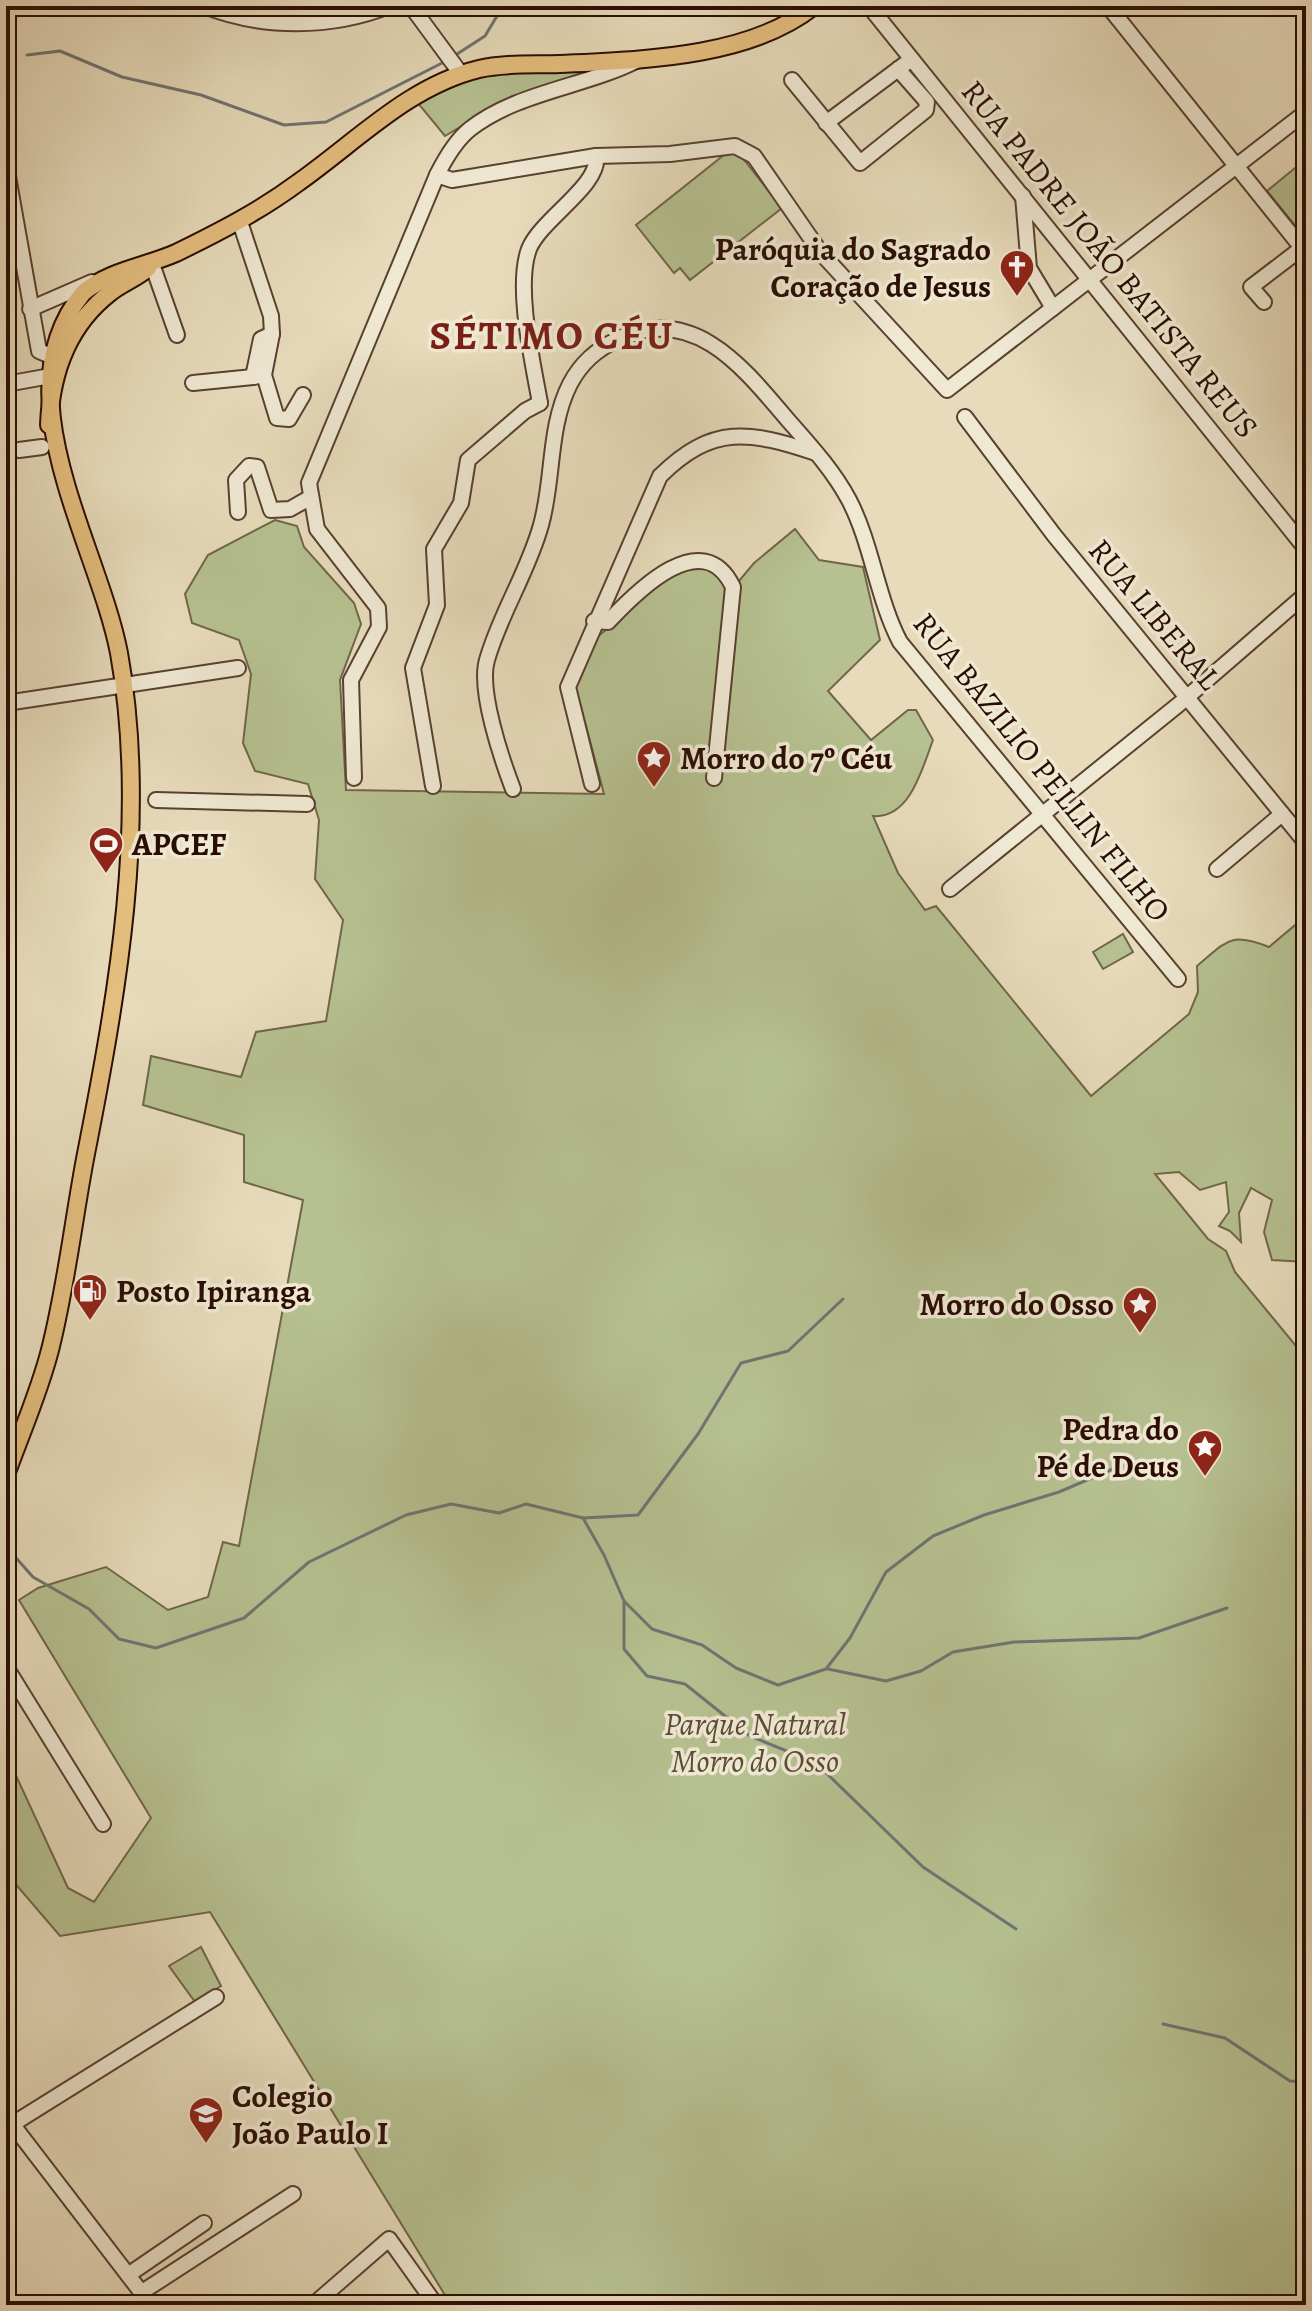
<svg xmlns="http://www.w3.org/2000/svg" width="1312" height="2311" font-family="Alegreya,serif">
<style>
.green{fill:#b6c090;stroke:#706649;stroke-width:2}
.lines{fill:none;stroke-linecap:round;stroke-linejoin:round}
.stream{stroke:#707472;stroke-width:3}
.minor-casing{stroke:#594030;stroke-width:18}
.major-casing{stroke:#2a0d02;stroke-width:20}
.minor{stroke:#efe8d3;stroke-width:14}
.major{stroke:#e4be7e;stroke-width:16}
.labels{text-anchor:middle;stroke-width:7;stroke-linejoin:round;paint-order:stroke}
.poi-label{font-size:32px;font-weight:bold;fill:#2a0d02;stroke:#efe8d3;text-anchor:start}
.street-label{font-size:32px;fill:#2a0d02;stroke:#efe8d3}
.park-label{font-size:32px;font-style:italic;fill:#5b4c34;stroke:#efe8d3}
.district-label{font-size:40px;font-weight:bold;letter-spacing:2px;fill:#7a1f14;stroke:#efe8d3}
</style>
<rect width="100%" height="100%" fill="#e7dbbb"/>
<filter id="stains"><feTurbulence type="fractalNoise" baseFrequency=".0025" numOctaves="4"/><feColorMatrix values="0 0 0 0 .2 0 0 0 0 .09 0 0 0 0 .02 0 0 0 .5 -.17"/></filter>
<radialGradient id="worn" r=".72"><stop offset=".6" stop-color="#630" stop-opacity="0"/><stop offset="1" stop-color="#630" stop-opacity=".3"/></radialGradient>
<g class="green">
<path d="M608 68 507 99 445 136 417 102 489 72Z"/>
<path d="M734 147 782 208 690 280 680 268 674 273 636 225Z"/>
<path d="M1306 159V239L1267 191Z"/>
<path d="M275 520 297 526 304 547 354 603 361 624 340 680 346 790 604 794 576 688 597 637 627 613 639 592 690 563 709 564 734 587 754 563 795 529 819 560 863 567 880 640 828 691 871 740 908 710H916L933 740C922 769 910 819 873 816L898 873 925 910 936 906 1091 1096 1189 1014 1198 992 1197 966C1228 940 1230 932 1269 947L1306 916V980L1300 986 1306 993V1262L1272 1260 1264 1232 1272 1200 1251 1188 1239 1213 1241 1242 1230 1231 1219 1226 1229 1212 1226 1182 1200 1190 1179 1172 1155 1174 1208 1239 1226 1251 1235 1272 1306 1358V2305H451L210 1912 60 1936 6 1873V1754L68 1888 94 1902 151 1818 19 1600 38 1588 106 1567 168 1610 208 1597 223 1542 239 1546 303 1200 244 1182V1135L143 1105 151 1056 241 1077 256 1032 326 1021 343 920 315 879 319 820 308 784 255 771 243 743 251 674 239 640 192 623 185 594 208 555Z"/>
<path d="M1123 934 1133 952 1103 969 1093 952Z"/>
<path d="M201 1947 221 1986 195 2002 169 1966Z"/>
</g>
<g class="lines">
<g class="stream">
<path d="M27 55 60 51 122 77 201 95 284 125 326 122 444 62"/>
<path d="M454 56 485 36 503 6"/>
<path d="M583 1518 638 1515 698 1434 741 1363 788 1351 843 1299"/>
<path d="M9 1550 33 1577 89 1609 119 1639 156 1648 244 1618 309 1562 406 1515 451 1504 499 1513 526 1504 583 1518 604 1555 624 1601 652 1629 702 1645 736 1668 778 1685 826 1669 850 1638 886 1572 933 1536 984 1515 1059 1492 1122 1465"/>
<path d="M624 1602V1649L647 1676 685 1684 750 1736 816 1763 923 1867 1016 1929"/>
<path d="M828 1669 886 1681 921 1671 953 1652 1014 1642 1139 1638 1227 1608"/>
<path d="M1163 2024 1225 2038 1290 2081 1306 2082"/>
</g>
<defs>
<g id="minor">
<path d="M204 6C262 29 331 29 389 6"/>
<path d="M291 6 315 20"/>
<path d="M411 6 461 74"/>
<path d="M869 6 1306 549"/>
<path d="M1108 6 1306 253"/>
<path d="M792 80 860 163 926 110 927 102 898 69"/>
<path d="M826 123 905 64"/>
<path d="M6 165 39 351 60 360"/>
<path d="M437 175 452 180 596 156 670 154 735 146 754 156 821 253 947 390 1306 112"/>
<path d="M1023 196 1029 268 1053 308"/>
<path d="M240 222 271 316 272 334 264 375 277 418 289 419 303 395"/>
<path d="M152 264 177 335"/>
<path d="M1264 302 1251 287 1302 248"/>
<path d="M30 309 92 282"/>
<path d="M264 375 253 377 261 339 272 334"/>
<path d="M193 383 253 377"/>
<path d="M6 384 56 375"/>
<path d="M540 403C533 363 515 287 529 249 541 219 601 185 596 156"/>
<path d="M965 417 1054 535 1306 843"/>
<path d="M19 450 42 447"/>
<path d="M238 512 236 480 249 466 257 467 271 510 290 509 311 497"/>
<path d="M594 621 608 622C637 591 703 524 733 587L714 778"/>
<path d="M6 703 238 668"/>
<path d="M354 778 351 680 379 627 378 608 317 529 309 483 437 175C445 159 455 141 470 129 517 92 585 87 638 60"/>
<path d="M592 784 568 687 660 476C713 424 749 431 816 453"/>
<path d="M433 786 413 668 437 605 434 549 461 503 468 460 525 411 540 403"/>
<path d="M513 789C502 760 478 690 487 660 500 614 528 572 541 525 554 479 548 427 570 384 581 363 596 350 618 339 693 303 743 367 787 419 809 444 833 470 849 500 872 544 877 598 900 642L1178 979"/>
<path d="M156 800 307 804"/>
<path d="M1217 869 1282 814"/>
<path d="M950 889 1178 705 1306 594"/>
<path d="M6 1430 20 1436"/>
<path d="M6 1667 103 1824"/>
<path d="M6 2116 151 2305"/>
<path d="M6 2136 19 2120 216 1997"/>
<path d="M128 2275 204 2223"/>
<path d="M142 2292 293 2194"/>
<path d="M313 2305 389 2239 436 2305"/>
</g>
<g id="major">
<path d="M49 425C51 372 68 325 111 292 122 283 137 278 148 268"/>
<path d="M6 1475C21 1433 39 1393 50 1350 66 1287 73 1223 85 1159 117 996 149 820 119 653 98 544 0 393 83 293 110 270 144 267 176 253 219 232 260 211 299 182 357 141 409 86 479 69 505 63 534 65 560 64 641 60 749 58 814 6"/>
</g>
</defs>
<use href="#minor" class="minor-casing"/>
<use href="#major" class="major-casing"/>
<use href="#minor" class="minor"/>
<use href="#major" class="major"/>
</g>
<defs>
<symbol id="church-pin" viewBox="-11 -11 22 30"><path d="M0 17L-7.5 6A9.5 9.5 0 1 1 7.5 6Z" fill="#8f2418" stroke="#efe8d3"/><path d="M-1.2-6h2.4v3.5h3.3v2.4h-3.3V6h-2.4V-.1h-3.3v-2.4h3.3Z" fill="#fff"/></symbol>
<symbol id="sight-pin" viewBox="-11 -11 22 30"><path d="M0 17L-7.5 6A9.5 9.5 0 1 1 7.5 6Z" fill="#8f2418" stroke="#efe8d3"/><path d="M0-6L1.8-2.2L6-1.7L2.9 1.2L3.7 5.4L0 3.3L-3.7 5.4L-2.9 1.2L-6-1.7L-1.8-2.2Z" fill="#fff"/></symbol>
<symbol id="stadium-pin" viewBox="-11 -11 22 30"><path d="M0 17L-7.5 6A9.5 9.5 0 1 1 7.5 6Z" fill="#8f2418" stroke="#efe8d3"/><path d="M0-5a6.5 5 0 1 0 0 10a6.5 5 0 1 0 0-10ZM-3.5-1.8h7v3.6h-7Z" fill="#fff"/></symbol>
<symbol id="fuel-pin" viewBox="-11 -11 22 30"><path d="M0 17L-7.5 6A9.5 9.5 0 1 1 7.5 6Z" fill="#8f2418" stroke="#efe8d3"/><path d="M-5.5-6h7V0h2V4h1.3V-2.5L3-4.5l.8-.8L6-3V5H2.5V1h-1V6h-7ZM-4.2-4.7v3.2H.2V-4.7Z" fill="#fff"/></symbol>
<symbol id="school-pin" viewBox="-11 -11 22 30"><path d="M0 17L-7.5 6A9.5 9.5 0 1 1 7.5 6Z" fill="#8f2418" stroke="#efe8d3"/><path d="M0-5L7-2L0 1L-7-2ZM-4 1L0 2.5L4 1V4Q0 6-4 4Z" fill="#fff"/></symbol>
</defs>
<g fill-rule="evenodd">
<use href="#church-pin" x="997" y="247" width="40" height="54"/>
<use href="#sight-pin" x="634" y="738" width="40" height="54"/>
<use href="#stadium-pin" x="86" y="824" width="40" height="54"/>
<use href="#fuel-pin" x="70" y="1271" width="40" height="54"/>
<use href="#sight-pin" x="1120" y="1284" width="40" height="54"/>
<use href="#sight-pin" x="1185" y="1427" width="40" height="54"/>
<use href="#school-pin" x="186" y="2094" width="40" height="54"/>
</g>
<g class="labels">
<g class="poi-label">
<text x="991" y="260" text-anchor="end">Paróquia do Sagrado<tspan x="991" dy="37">Coração de Jesus</tspan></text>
<text x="680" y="769">Morro do 7º Céu</text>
<text x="132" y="855">APCEF</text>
<text x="116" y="1302">Posto Ipiranga</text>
<text x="1114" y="1315" text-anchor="end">Morro do Osso</text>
<text x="1179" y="1440" text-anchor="end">Pedra do<tspan x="1179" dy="37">Pé de Deus</tspan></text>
<text x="232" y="2107">Colegio<tspan x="232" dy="37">João Paulo I</tspan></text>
</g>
<g class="street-label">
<text transform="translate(1110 259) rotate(51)" y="11">RUA PADRE JOÃO BATISTA REUS</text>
<text transform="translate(1155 614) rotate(50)" y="11">RUA LIBERAL</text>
<text transform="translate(1042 767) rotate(51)" y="11">RUA BAZILIO PELLIN FILHO</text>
</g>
<g class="park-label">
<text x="755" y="1735">Parque Natural<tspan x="755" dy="37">Morro do Osso</tspan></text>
</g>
<g class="district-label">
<text x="552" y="349">SÉTIMO CÉU</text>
</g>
</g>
<rect width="1312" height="2311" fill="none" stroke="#e7dbbb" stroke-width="32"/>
<rect x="8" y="8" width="1296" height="2295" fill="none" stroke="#2a0d02" stroke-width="4"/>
<rect x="16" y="16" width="1280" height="2279" fill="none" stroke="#2a0d02" stroke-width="2"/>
<rect width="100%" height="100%" filter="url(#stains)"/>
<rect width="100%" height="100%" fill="url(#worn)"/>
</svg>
